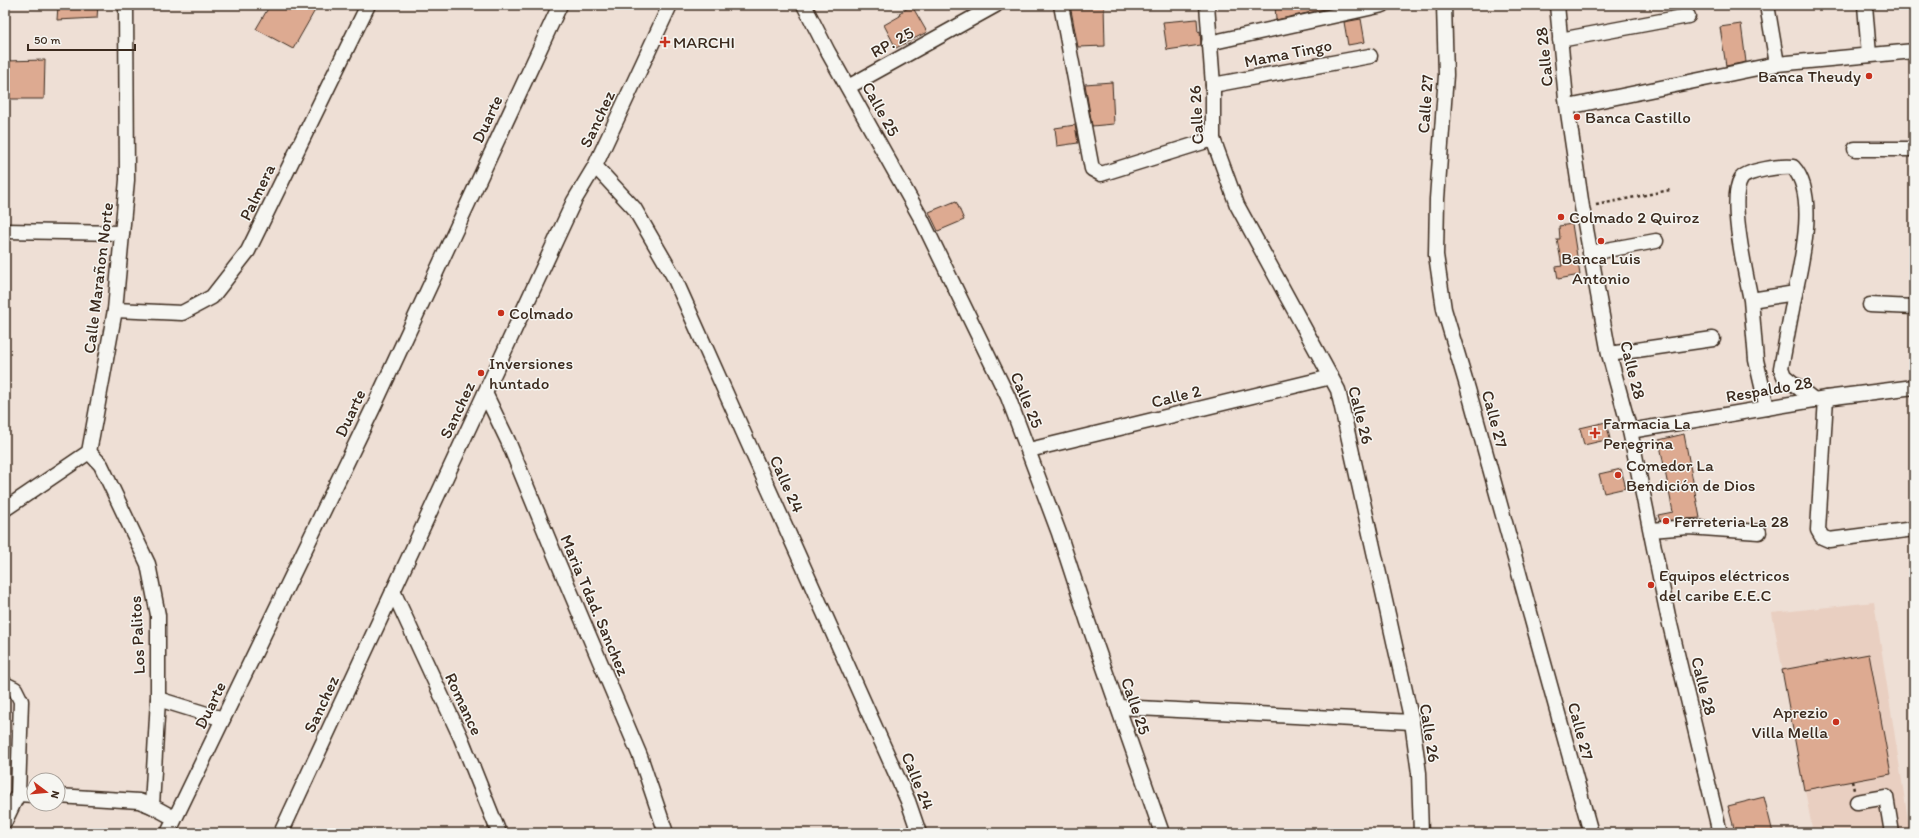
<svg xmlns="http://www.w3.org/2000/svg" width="1919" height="838" font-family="Itim,sans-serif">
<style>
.built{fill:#e9cfc1}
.building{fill:#ddaa91;stroke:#3b2a1e}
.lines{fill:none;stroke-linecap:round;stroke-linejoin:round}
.minor-casing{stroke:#3b2a1e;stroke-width:17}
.path{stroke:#3b2a1e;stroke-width:2.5;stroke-dasharray:3 3;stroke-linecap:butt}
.minor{stroke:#f6f6f2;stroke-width:14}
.poi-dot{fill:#c8321e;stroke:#f6f6f2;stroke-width:1.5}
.labels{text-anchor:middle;stroke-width:3;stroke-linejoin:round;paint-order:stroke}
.poi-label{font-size:17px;fill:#3b2a1e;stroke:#f6f6f2;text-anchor:start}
.street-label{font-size:17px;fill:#3b2a1e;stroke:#f6f6f2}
</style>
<rect width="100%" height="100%" fill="#eedfd5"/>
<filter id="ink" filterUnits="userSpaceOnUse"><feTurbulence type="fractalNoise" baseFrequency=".025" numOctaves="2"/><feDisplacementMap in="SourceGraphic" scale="8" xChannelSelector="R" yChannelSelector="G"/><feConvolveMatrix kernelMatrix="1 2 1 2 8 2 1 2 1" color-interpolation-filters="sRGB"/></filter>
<g filter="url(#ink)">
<path class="built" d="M1874 602 1910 833H1813L1772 613Z"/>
<g class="building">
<path d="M58 5H98L97 18 57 20Z"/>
<path d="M270 5H318L293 49 256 29Z"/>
<path d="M1070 5H1104L1105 46 1078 47Z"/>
<path d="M1275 5H1334V7L1276 20Z"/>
<path d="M912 6 927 32 896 48 884 25 900 16 899 13Z"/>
<path d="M1197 19 1198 32 1200 31 1201 45 1167 50 1163 22Z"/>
<path d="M1361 19 1365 42 1348 45 1344 22Z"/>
<path d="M1741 24 1746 62 1726 66 1720 27Z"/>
<path d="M45 60 44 99H5V61Z"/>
<path d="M1112 82 1114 124 1092 126 1085 84Z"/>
<path d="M1075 125 1078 143 1057 146 1055 128Z"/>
<path d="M956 201 964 220 938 231 929 212Z"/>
<path d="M1572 224 1580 275 1558 279 1556 267 1562 266 1557 239H1560L1559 226Z"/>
<path d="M1606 422 1610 439 1584 445 1580 428Z"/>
<path d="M1684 434 1700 518 1660 521 1658 515 1673 512 1659 440Z"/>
<path d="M1621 469 1626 488 1604 493 1599 474Z"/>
<path d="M1869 654 1891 774 1804 790 1782 670Z"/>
<path d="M1764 797 1773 833H1745L1744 830 1735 832 1728 806Z"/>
</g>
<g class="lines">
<defs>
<g id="minor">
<path d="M804 5 828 52 922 220 1008 397 1059 533 1088 622 1162 833"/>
<path d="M1061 5 1092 169 1101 174 1213 139"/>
<path d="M1207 5 1213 85V139L1237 205 1338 390 1412 722 1419 773 1421 833"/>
<path d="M1444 5 1446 75 1437 199 1436 255 1444 309 1468 389 1591 833"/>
<path d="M1557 5 1566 99 1582 207 1609 354 1630 431 1668 616 1720 833"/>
<path d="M1767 5 1777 64"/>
<path d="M1865 5 1869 55"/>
<path d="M1560 40 1688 16"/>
<path d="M1209 43 1383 5"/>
<path d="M1213 85 1370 56"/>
<path d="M848 87 996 5"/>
<path d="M1568 107 1777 64 1914 51"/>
<path d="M1855 149H1914"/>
<path d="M595 166 634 208 674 277 908 801 919 833"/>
<path d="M5 231 122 233"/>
<path d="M1590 253 1656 241"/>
<path d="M1795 293 1781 368 1784 376 1814 400"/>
<path d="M1751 300C1746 275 1728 199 1741 179 1746 170 1782 166 1793 167 1818 194 1802 260 1795 293L1751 300 1756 360 1767 408"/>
<path d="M1870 305 1914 307"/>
<path d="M115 310 182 313 212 297 248 251 368 5"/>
<path d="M1609 354 1713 339"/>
<path d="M485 393 508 441 554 553 640 756 666 833"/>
<path d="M1826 398 1818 530 1822 537 1829 540 1914 529"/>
<path d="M1630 431 1826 398 1914 387"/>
<path d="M1029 450 1331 377"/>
<path d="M89 452 101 465 148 564 158 615V699L152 806 174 818"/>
<path d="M5 509 89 452 115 310 127 180 126 5"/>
<path d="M1651 530 1688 527 1759 532"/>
<path d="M393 591 461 738 499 833"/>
<path d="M5 684 15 689 21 701 18 794 5 821"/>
<path d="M158 699 223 719"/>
<path d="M1118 707 1412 722"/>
<path d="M18 794 34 795"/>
<path d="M58 796 139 801 152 806"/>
<path d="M1857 802 1886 797 1892 833"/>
<path d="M168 833 375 404 560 5"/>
<path d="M281 833 574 201 595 166 670 5"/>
</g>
</defs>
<use href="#minor" class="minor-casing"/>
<g class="path">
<path d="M1596 205 1670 190"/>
<path d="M1852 781 1854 790"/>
</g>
<use href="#minor" class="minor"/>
</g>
</g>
<g class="poi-dot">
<path d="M663 36h4v4h4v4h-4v4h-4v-4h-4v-4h4z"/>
<circle cx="1869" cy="76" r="4"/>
<circle cx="1577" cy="117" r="4"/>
<circle cx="1561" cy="217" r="4"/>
<circle cx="1601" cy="241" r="4"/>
<circle cx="501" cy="313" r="4"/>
<circle cx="481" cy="373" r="4"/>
<path d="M1593 427h4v4h4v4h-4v4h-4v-4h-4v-4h4z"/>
<circle cx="1618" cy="475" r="4"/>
<circle cx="1666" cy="521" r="4"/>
<circle cx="1651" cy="585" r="4"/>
<circle cx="1836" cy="722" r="4"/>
</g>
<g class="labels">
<g class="poi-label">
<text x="673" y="48">MARCHI</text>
<text x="1861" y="82" text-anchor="end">Banca Theudy</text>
<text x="1585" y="123">Banca Castillo</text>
<text x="1569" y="223">Colmado 2 Quiroz</text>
<text x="1601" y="264" text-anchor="middle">Banca Luis<tspan x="1601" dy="20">Antonio</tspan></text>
<text x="509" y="319">Colmado</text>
<text x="489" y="369">Inversiones<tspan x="489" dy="20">huntado</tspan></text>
<text x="1603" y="429">Farmacia La<tspan x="1603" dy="20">Peregrina</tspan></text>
<text x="1626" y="471">Comedor La<tspan x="1626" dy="20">Bendición de Dios</tspan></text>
<text x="1674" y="527">Ferreteria La 28</text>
<text x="1659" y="581">Equipos eléctricos<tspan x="1659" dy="20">del caribe E.E.C</tspan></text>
<text x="1828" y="718" text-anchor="end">Aprezio<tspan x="1828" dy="20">Villa Mella</tspan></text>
</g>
<g class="street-label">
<text transform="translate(892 42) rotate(-29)" y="6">RP. 25</text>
<text transform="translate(1288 53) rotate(-11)" y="6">Mama Tingo</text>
<text transform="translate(1544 57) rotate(-96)" y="6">Calle 28</text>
<text transform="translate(1425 104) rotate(-86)" y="6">Calle 27</text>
<text transform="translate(881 109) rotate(61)" y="6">Calle 25</text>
<text transform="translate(1196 115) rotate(-93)" y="6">Calle 26</text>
<text transform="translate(487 119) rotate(-65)" y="6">Duarte</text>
<text transform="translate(597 119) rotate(-65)" y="6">Sanchez</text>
<text transform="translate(257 192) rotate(-64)" y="6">Palmera</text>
<text transform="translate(98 278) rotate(-83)" y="6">Calle Marañon Norte</text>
<text transform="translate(1633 370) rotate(76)" y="6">Calle 28</text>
<text transform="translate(1769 389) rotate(-10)" y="6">Respaldo 28</text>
<text transform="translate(1176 396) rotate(-14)" y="6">Calle 2</text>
<text transform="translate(1027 400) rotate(67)" y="6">Calle 25</text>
<text transform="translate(457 410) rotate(-65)" y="6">Sanchez</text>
<text transform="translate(350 413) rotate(-65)" y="6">Duarte</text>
<text transform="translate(1361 415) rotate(76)" y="6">Calle 26</text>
<text transform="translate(1495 419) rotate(75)" y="6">Calle 27</text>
<text transform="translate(787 484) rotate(66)" y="6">Calle 24</text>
<text transform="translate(595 605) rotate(67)" y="6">Maria Tdad. Sanchez</text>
<text transform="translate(137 635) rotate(-93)" y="6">Los Palitos</text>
<text transform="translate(1704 686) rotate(76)" y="6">Calle 28</text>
<text transform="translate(321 704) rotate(-65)" y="6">Sanchez</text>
<text transform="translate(464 704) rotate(65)" y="6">Romance</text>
<text transform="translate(210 705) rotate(-64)" y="6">Duarte</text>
<text transform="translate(1136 706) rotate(71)" y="6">Calle 25</text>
<text transform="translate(1581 731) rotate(75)" y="6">Calle 27</text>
<text transform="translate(1430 733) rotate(81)" y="6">Calle 26</text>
<text transform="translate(918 781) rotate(68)" y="6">Calle 24</text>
</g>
</g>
<rect width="1919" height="838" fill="none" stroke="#f6f6f2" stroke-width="20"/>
<rect x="10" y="10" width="1899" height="818" fill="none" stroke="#3b2a1e" stroke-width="1.5" filter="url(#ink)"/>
<g transform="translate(46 792) rotate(106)"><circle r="19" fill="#f6f6f2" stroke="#aba49d"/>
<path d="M0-3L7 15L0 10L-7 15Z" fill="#c8321e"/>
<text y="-6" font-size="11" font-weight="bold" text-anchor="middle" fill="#3b2a1e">N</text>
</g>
<path d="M28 44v6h107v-6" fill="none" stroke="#3b2a1e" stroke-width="2"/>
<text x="34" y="44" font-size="12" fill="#3b2a1e" stroke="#f6f6f2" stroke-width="3" paint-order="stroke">50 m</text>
</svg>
